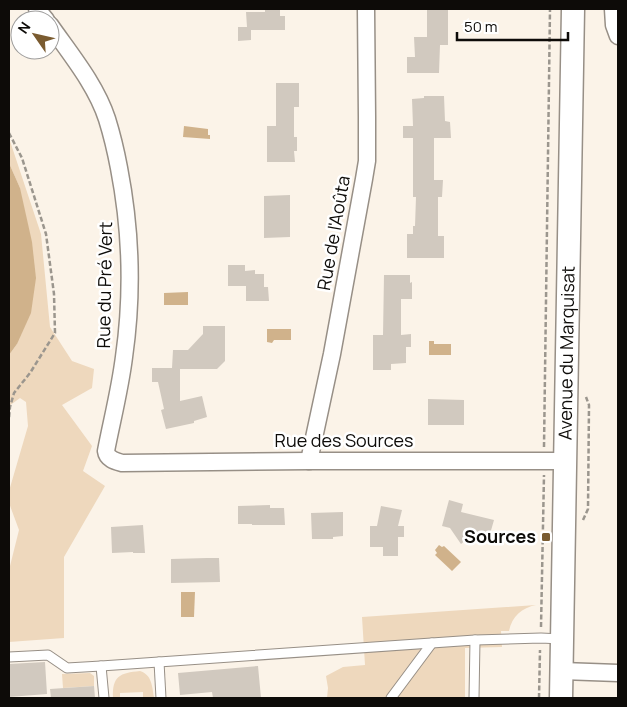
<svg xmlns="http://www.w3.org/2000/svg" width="627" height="707" font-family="Manrope,sans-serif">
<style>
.green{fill:#eed8bd}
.water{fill:#d0b28b}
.building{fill:#d1c9bf}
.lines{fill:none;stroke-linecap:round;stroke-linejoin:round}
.service-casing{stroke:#978f86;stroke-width:11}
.minor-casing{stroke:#978f86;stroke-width:19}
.secondary-casing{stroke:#978f86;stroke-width:25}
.path{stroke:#9b968e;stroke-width:2.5;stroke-dasharray:5 2.5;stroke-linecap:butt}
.service{stroke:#fff;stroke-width:9}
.minor{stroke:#fff;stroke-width:16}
.secondary{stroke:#fff;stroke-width:22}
.poi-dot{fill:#7a5b30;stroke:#fff;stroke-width:2}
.labels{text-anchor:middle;stroke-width:5;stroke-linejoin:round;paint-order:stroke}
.street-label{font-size:18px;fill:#0d0b08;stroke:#fff}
.poi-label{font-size:18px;font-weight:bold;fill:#0d0b08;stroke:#fff;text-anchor:end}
</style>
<rect width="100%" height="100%" fill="#fbf3e8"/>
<g class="green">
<path d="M9 138 41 234 50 327 72 361 94 369 92 388 62 405 92 446 83 471 105 486 64 557V638L9 642V570L19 530 9 503V491L28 426 26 402 20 398 9 406V355L17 344 20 188 9 163Z"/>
<path d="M536 605C522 608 512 616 509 631H501L502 647 465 648V698H327L328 688 326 676 343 667 365 665 362 617Z"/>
<path d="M140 671C152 675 152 686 154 697L155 698H143V692L120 693V698H113C112 676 120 673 140 671Z"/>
<path d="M90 673 94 676V686L63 688 62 674Z"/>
</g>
<g class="water">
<path d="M184 126 208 129V135H210V139L183 137Z"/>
<path d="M9 163 20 188 32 242 36 278 31 313 17 344 9 355Z"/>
<path d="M188 292V305H164V293Z"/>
<path d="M267 329H291V340H274L272 343 267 342Z"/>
<path d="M429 341H434V344H451V355H429Z"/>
<path d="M439 545 442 547 444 546 461 562 452 571 435 555 437 553 435 550Z"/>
<path d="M181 592H195L194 617H181Z"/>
</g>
<g class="building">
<path d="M265 9H280V16H285V30H251V40L238 41V27H247L246 12H265Z"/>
<path d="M427 9H448V45H440L439 73H407V57H415L414 37H427Z"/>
<path d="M276 83H299V107H294V137H297V151H294L295 162H267V126H276Z"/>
<path d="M424 96H444L445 121 450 122 451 138H434V180H443L442 197H438V236H444V258H407V234H413V226H415L416 197H413V138H403V126H413L412 99 424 98Z"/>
<path d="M290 195V237L264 238V196Z"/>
<path d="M228 265H245V271L255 270V274H264V287H268L269 301H246V286H228Z"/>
<path d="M384 275H410V283L412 282V299H401V335L411 334V347H406V363L391 364V370H373V335H383Z"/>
<path d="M203 326H225V361L217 369H180V401L202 396 207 417 194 421V423L166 429 161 410 164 409 158 382H152V368H172L173 350H188L203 334Z"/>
<path d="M428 399 464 400V425H428Z"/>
<path d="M449 500 463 504 461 512 494 520 488 541 470 536 461 544 450 528 442 526Z"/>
<path d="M270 505V508H284L285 525H252V524H238V506Z"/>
<path d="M381 506 402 510 398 526H404V537H398V556H383V547H370V526H377Z"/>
<path d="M343 512V536L333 537V539H312L311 513Z"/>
<path d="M143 525 145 553H133V552L112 553 111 527Z"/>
<path d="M207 558H219L220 582 171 583V559Z"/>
<path d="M45 662 47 694 9 697V664Z"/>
<path d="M258 666 261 698H213L212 692 180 695 178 673Z"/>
<path d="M94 686 95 698H51L50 689Z"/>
</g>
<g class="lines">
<defs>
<g id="service">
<path d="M9 657 48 655 67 668 101 666 475 640 541 638 561 639"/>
<path d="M159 662 161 698"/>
<path d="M101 666 104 698"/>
<path d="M391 698 432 643"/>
<path d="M474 698 475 640"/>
</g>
<g id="minor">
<path d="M37 9 46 20"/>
<path d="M613 9 614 25 618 36"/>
<path d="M50 25C71 55 96 85 107 119 112 135 116 152 119 168 131 230 133 294 124 357 120 389 112 420 106 451 107 459 115 461 122 463L309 461H566"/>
<path d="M309 461 332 354 364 179 367 161V117L366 9"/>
<path d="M562 671 618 673"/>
</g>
<g id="secondary">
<path id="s1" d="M561 698 573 9"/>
</g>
</defs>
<use href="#service" class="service-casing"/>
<use href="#minor" class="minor-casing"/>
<use href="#secondary" class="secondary-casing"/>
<g class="path">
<path d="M9 133 22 158 46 234 54 294 55 333 30 373 14 393 10 407 9 418"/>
<path d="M544 447 550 9"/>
<path d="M583 520 588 509 589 405 586 397"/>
<path d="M541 627 544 475"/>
<path d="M539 698 540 650"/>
</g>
<use href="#service" class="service"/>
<use href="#minor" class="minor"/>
<use href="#secondary" class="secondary"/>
</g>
<rect class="poi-dot" x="541" y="532" width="10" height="10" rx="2.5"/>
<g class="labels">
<g class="street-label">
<text transform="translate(334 233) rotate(-80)" y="6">Rue de l'Aoûta</text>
<text transform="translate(105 285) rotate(-89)" y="6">Rue du Pré Vert</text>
<text dy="6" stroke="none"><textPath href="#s1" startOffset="345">Avenue du Marquisat</textPath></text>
<text x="344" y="447">Rue des Sources</text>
</g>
<g class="poi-label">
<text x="536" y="543">Sources</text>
</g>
</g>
<rect width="627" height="707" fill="none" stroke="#0d0b08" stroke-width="20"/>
<g transform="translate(35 35) rotate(304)"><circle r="24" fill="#ffffff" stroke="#9e9d9c"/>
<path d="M0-4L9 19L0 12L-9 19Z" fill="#7a5b30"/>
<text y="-8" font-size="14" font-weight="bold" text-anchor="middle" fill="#0d0b08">N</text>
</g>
<path d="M457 32v8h111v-8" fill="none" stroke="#0d0b08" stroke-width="2.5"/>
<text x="464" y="32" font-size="15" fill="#0d0b08" stroke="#ffffff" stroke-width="4" paint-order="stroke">50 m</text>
</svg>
